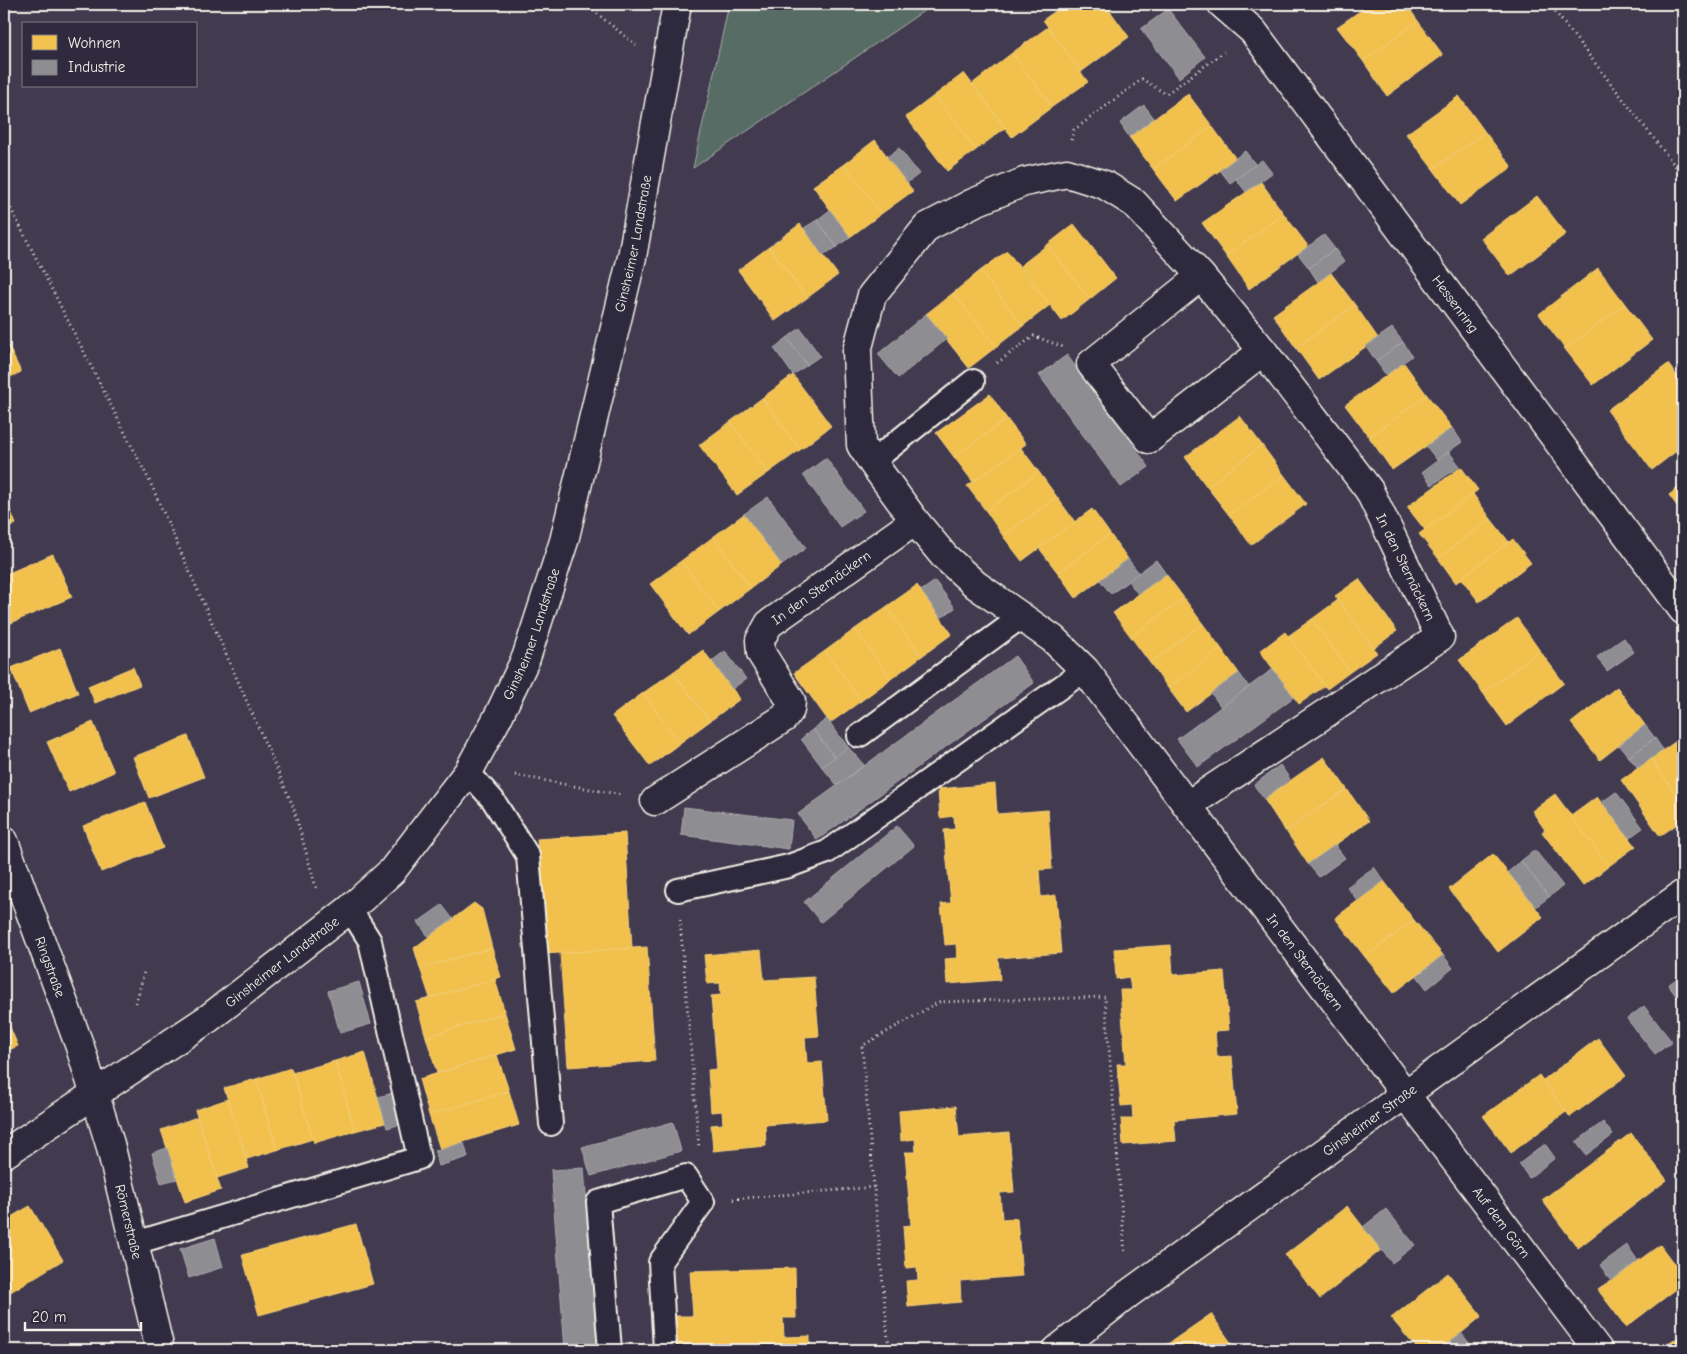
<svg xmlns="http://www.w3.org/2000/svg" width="1687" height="1354" font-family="'Comic Neue',sans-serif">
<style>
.green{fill:#596c66;stroke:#a6aea7}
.homes{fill:#f2c14e;stroke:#f3cf7c}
.industry{fill:#8d8d92;stroke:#acabac}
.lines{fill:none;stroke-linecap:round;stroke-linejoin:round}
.service-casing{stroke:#f4f1e8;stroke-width:26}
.minor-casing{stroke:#f4f1e8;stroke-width:31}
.secondary-casing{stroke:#f4f1e8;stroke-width:31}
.path{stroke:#f4f1e8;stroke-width:3;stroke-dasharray:1 4;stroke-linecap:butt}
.service{stroke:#2f2a3d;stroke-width:22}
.minor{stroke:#2f2a3d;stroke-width:28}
.secondary{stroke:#2f2a3d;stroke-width:28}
.labels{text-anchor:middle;stroke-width:5;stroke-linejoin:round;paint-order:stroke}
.street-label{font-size:14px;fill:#f4f1e8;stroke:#2f2a3d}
</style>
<rect width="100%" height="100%" fill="#423a4f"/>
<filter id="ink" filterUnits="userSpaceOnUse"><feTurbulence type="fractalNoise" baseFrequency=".02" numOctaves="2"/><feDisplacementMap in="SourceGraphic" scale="10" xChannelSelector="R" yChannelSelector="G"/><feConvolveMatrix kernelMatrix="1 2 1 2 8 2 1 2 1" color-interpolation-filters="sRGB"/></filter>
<g filter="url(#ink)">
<path class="green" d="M729 4H934L693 168Z"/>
<g class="homes">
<path d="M1065 4H1105L1129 37 1081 72 1043 20Z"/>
<path d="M1370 4H1406L1418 21 1363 61 1337 27Z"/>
<path d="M1418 21 1443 55 1387 96 1363 61Z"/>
<path d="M1048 27 1088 82 1052 107 1012 53Z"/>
<path d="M1012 53 1052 107 1012 137 972 84Z"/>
<path d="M964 73 1005 128 976 150 935 95Z"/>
<path d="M1188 94 1212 126 1153 169 1129 137Z"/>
<path d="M935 95 976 150 947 171 906 117Z"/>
<path d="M1459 96 1485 132 1433 169 1406 134Z"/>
<path d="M1212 126 1236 159 1177 201 1153 169Z"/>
<path d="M1485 132 1512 167 1460 205 1433 169Z"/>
<path d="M875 140 913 191 881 214 844 164Z"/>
<path d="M844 164 881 214 850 237 813 186Z"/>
<path d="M1261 182 1284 214 1226 256 1202 223Z"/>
<path d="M1537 196 1566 234 1510 276 1481 238Z"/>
<path d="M1284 214 1308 246 1249 289 1226 256Z"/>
<path d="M800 224 838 275 807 298 769 247Z"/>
<path d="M1074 224 1116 278 1090 299 1047 245Z"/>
<path d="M1047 245 1090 299 1062 321 1020 266Z"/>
<path d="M769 247 807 298 775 321 738 270Z"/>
<path d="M1007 251 1050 305 1023 326 980 271Z"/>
<path d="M1598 268 1625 304 1565 349 1539 314Z"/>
<path d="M980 271 1023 326 996 347 953 293Z"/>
<path d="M1331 273 1355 305 1296 348 1273 315Z"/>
<path d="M953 293 996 347 969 368 926 314Z"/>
<path d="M1625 304 1652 340 1593 385 1565 349Z"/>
<path d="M1355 305 1378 338 1319 380 1296 348Z"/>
<path d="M8 345 21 372 4 380V348Z"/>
<path d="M1404 363 1427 395 1369 437 1345 405Z"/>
<path d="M1668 364 1683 384V446L1652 470 1607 410Z"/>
<path d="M793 375 831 426 800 450 762 398Z"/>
<path d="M990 394 1007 419 954 457 936 433Z"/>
<path d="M1427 395 1452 428 1392 470 1369 437Z"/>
<path d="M762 398 800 450 768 473 730 422Z"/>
<path d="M1240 416 1262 445 1207 487 1185 457Z"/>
<path d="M1007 419 1026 444 973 482 954 457Z"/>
<path d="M730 422 768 473 737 495 699 445Z"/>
<path d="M1262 445 1284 475 1229 515 1207 487Z"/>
<path d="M1021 448 1039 472 986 511 967 486Z"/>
<path d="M1461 467 1478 490 1425 530 1407 507Z"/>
<path d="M1039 472 1057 497 1003 536 986 511Z"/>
<path d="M1284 475 1306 504 1251 545 1229 515Z"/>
<path d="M1683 484V514L1669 495Z"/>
<path d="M1473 494 1491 519 1438 558 1419 534Z"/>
<path d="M4 495 16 524 4 530Z"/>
<path d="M1057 497 1075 522 1022 561 1003 536Z"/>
<path d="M1092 509 1110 534 1058 573 1039 548Z"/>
<path d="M744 514 782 565 751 588 713 537Z"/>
<path d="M1491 519 1509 542 1456 583 1438 558Z"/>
<path d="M1110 534 1128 559 1076 598 1058 573Z"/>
<path d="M713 537 751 588 719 612 681 561Z"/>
<path d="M1513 539 1531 563 1479 602 1461 578Z"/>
<path d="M53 554 72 597 4 626V575Z"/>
<path d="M681 561 719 612 688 635 650 584Z"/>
<path d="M1166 574 1184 598 1131 637 1113 613Z"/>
<path d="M1359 579 1397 631 1374 648 1335 596Z"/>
<path d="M917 585 952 634 922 656 886 607Z"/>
<path d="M1184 598 1203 624 1150 663 1131 637Z"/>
<path d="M1338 600 1377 653 1350 672 1312 619Z"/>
<path d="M886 607 922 656 891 679 855 629Z"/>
<path d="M1517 618 1540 651 1483 693 1459 660Z"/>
<path d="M1312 619 1350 672 1327 689 1288 636Z"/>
<path d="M1203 624 1221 648 1168 688 1150 663Z"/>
<path d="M855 629 891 679 861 701 825 651Z"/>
<path d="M1285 632 1325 686 1299 704 1260 651Z"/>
<path d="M60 648 78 693 29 713 11 668Z"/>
<path d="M1221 648 1239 673 1186 712 1168 688Z"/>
<path d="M703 650 740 699 710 721 673 672Z"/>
<path d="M825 651 861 701 830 723 794 673Z"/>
<path d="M1540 651 1564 683 1507 726 1483 693Z"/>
<path d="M133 667 140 685 95 703 88 686Z"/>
<path d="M673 672 710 721 680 743 643 693Z"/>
<path d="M1617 687 1645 725 1600 760 1571 723Z"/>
<path d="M643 693 680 743 650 766 612 716Z"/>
<path d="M93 722 114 772 69 792 47 742Z"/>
<path d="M188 736 204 777 149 798 133 757Z"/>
<path d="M1679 739 1683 745V804L1651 759Z"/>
<path d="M1324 757 1347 789 1285 831 1264 799Z"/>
<path d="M1651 759 1683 804V820L1660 836 1621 780Z"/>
<path d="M995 784 997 814 1048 810 1052 869 1039 870 1041 897 1056 895 1061 953 998 958 1000 980 947 984 945 959 957 958 956 944 945 945 941 904 951 903 944 830 955 829 954 816 940 818 938 789Z"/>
<path d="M1347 789 1369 821 1308 864 1286 831Z"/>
<path d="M1555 794 1609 866 1583 886 1542 832 1545 830 1532 811Z"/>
<path d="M1597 797 1636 846 1609 866 1571 816Z"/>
<path d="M145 802 163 848 101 872 83 826Z"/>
<path d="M625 833 632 948 545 954 537 839Z"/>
<path d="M1493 854 1543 917 1498 952 1449 889Z"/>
<path d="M1384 881 1414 920 1365 957 1335 918Z"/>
<path d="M474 903 482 909 492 948 420 968 414 948Z"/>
<path d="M1414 920 1443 955 1394 993 1365 957Z"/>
<path d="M1171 945 1173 975 1224 971 1229 1030 1215 1031 1217 1057 1232 1056 1237 1114 1174 1120 1176 1141 1123 1145 1121 1119H1133L1132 1105 1121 1106 1117 1064H1126L1120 990H1131L1129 977 1116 979 1114 949Z"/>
<path d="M647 947 655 1061 568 1067 560 953Z"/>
<path d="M492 948 501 977 430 998 420 968Z"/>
<path d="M761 950 764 980 814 977 819 1036 805 1037 807 1063 822 1062 827 1120 765 1125 766 1146 713 1151 711 1125 723 1124 722 1111 711 1112 708 1070 717 1069 711 996 721 995 720 983 707 984 704 955Z"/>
<path d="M495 979 505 1013 426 1037 416 1002Z"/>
<path d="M4 1013 18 1046 4 1052Z"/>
<path d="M505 1013 516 1049 437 1073 426 1037Z"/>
<path d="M1598 1038 1626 1076 1570 1117 1543 1080Z"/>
<path d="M365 1052 385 1123 355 1131 335 1061Z"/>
<path d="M497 1055 509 1091 429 1115 419 1079Z"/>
<path d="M335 1061 355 1131 314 1143 292 1073Z"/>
<path d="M291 1068 313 1139 277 1150 256 1079Z"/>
<path d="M1539 1075 1566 1112 1511 1153 1483 1116Z"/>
<path d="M256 1079 277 1150 247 1159 224 1088Z"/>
<path d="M509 1091 519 1125 440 1149 429 1115Z"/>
<path d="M228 1099 249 1168 217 1178 195 1110Z"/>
<path d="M956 1106 959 1137 1009 1133 1014 1192 1000 1193 1002 1219 1017 1218 1022 1276 960 1281 961 1302 908 1307 906 1281 918 1280 917 1267 906 1268 903 1226 911 1225 905 1152H916L915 1139 901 1141 899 1111Z"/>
<path d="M197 1117 221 1190 185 1202 161 1130Z"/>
<path d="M1631 1133 1667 1180 1578 1248 1542 1200Z"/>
<path d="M30 1206 63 1260 4 1296V1221Z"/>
<path d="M1347 1206 1381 1250 1320 1299 1285 1255Z"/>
<path d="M356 1224 373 1284 259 1315 242 1255Z"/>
<path d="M1660 1245 1683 1276V1284L1626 1327 1598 1290Z"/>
<path d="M795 1268 796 1318H783L784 1337 810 1336V1350H678L676 1316H693L690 1271Z"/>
<path d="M1448 1273 1482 1316 1441 1350H1418L1391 1318Z"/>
<path d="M1211 1314 1236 1350H1159Z"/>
<path d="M1683 1334V1350H1660Z"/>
</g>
<g class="industry">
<path d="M1168 9 1205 57 1179 78 1141 29Z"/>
<path d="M1144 105 1154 118 1129 137 1120 123Z"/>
<path d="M899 148 919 174 907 183 887 157Z"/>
<path d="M1245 151 1256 165 1230 183 1220 170Z"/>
<path d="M1262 160 1272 173 1246 192 1236 179Z"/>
<path d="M830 210 850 237 837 247 817 220Z"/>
<path d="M817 220 837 247 823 256 804 228Z"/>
<path d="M1324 235 1335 249 1309 268 1298 254Z"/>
<path d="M1335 249 1344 262 1318 282 1309 268Z"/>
<path d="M926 314 947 339 898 378 878 354Z"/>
<path d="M800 328 820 356 807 365 787 338Z"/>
<path d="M1392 328 1403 342 1376 361 1366 346Z"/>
<path d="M787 338 807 365 793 375 774 348Z"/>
<path d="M1403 342 1412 356 1386 375 1376 361Z"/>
<path d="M1067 355 1149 467 1121 487 1039 375Z"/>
<path d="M1452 428 1462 442 1437 460 1426 446Z"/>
<path d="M1449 452 1460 466 1432 485 1422 472Z"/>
<path d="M826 458 864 511 840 527 803 475Z"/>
<path d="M768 497 806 548 782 565 744 514Z"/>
<path d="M1128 559 1139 573 1111 594 1100 580Z"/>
<path d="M1156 560 1166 574 1138 594 1128 581Z"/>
<path d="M935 581 955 608 941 618 921 591Z"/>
<path d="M1624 638 1634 652 1607 671 1597 657Z"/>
<path d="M725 651 746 679 732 689 712 661Z"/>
<path d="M1015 656 1034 683 817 840 798 814Z"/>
<path d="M1273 669 1294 697 1198 767 1177 739Z"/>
<path d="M1239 673 1249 687 1221 707 1211 693Z"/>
<path d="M827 719 848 747 835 758 813 729Z"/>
<path d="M1645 725 1655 738 1629 757 1619 745Z"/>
<path d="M813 729 835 758 822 767 801 739Z"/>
<path d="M1655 738 1663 750 1638 768 1629 757Z"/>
<path d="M848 747 864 765 837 785 822 767Z"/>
<path d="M1280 765 1290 779 1264 799 1254 785Z"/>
<path d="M1616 792 1643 828 1629 838 1602 802Z"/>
<path d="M684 807 792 820 789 849 681 835Z"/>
<path d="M897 826 914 846 821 922 804 902Z"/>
<path d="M1335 845 1345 858 1319 877 1308 864Z"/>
<path d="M1535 850 1563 886 1549 897 1521 861Z"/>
<path d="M1521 861 1549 897 1536 907 1508 872Z"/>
<path d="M1374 867 1384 881 1358 901 1347 887Z"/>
<path d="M442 905 453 919 428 936 418 922Z"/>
<path d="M1443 955 1453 968 1427 989 1417 976Z"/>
<path d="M1683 974V1005L1668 985Z"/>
<path d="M359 982 371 1024 340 1033 328 991Z"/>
<path d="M1644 1006 1672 1042 1655 1054 1627 1019Z"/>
<path d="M393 1093 402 1124 387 1128 378 1097Z"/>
<path d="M673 1122 681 1151 591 1176 582 1147Z"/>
<path d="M1603 1122 1613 1135 1586 1155 1576 1142Z"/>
<path d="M464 1143 468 1157 439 1166 435 1151Z"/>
<path d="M1545 1144 1555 1158 1529 1178 1519 1164Z"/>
<path d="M167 1148 177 1179 161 1183 152 1153Z"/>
<path d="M584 1168 598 1350H565L551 1170Z"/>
<path d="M1386 1209 1415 1245 1392 1263 1363 1227Z"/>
<path d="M215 1238 223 1267 189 1278 180 1249Z"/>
<path d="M1627 1245 1638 1261 1611 1281 1600 1265Z"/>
<path d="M1461 1333 1474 1349 1441 1350Z"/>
</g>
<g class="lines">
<defs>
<g id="service">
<path d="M872 462 973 381"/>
<path d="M859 736 1021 617"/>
<path d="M468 772 493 800 528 856 551 1124"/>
<path d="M678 890 789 866 827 852 1085 670"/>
<path d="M135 1243 419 1158 370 941 350 909"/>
<path d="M610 1350 598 1202 686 1176 703 1202 660 1262 665 1350"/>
</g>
<g id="minor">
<path id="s1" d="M1222 4 1253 31 1683 610"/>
<path d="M1201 276 1091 364 1149 439 1263 351"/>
<path id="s2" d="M655 801 784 718 790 710 791 701 761 653 760 640 769 624 915 521"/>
<path id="s3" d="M1188 805 1440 637 1369 490 1263 351 1201 276 1134 203 1105 185 1067 173 1024 182 973 203 927 227 872 295 857 351 861 445 872 462 915 521 944 556 976 585 1053 639 1085 670 1598 1350"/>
<path id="s4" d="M4 841 80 1047 110 1144 160 1350"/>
<path id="s5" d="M1057 1350 1128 1294 1683 894"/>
</g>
<g id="secondary">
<path id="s6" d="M4 1154 209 1018 350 909 392 871 468 772 498 717 526 658 564 541 632 257 677 4"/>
</g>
</defs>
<use href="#service" class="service-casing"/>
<use href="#minor" class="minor-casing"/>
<use href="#secondary" class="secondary-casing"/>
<g class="path">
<path d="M585 4 636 45"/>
<path d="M1549 4 1683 176"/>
<path d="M1071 140 1074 130 1142 79 1166 94 1224 52"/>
<path d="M4 195 150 482 293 806 317 891"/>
<path d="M997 363 1034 336 1063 347"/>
<path d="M515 775 622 795"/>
<path d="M680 920 699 1148"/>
<path d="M136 1003 144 972"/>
<path d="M874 1187 862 1046 939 1002 1105 997 1125 1254"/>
<path d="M733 1199 874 1187 889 1350"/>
</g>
<use href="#service" class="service"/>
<use href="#minor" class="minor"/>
<use href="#secondary" class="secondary"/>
</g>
</g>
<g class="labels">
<g class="street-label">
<text dy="5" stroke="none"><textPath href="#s6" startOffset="1162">Ginsheimer Landstraße</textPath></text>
<text dy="5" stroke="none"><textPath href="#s1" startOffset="381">Hessenring</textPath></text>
<text transform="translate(1406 567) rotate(64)" y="5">In den Sternäckern</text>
<text dy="5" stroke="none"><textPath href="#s2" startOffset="324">In den Sternäckern</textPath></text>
<text dy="5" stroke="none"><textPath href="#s6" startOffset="758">Ginsheimer Landstraße</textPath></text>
<text dy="5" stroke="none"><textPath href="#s6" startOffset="338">Ginsheimer Landstraße</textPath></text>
<text dy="5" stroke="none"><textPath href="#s3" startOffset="1988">In den Sternäckern</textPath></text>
<text dy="5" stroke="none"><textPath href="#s4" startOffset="134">Ringstraße</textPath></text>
<text dy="5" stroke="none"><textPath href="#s5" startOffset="388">Ginsheimer Straße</textPath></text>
<text dy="5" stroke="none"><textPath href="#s4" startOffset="401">Römerstraße</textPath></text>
<text dy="5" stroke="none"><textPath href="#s3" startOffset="2314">Auf dem Görn</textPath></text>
</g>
</g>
<rect width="1687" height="1354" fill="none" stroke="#2f2a3d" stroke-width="20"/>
<rect x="10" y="10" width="1667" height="1334" fill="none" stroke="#f4f1e8" stroke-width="2" filter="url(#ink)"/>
<rect x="22" y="22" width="175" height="65" fill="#2f2a3d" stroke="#7e7a81"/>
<rect x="32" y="35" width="25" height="15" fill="#f2c14e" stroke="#7e7a81"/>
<text x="68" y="48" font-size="15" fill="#f4f1e8">Wohnen</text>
<rect x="32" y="60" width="25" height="15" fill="#8d8d92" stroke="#7e7a81"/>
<text x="68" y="72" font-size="15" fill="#f4f1e8">Industrie</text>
<path d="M25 1322v8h116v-8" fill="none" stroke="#f4f1e8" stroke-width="2.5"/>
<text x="32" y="1322" font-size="15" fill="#f4f1e8" stroke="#2f2a3d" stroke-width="4" paint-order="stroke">20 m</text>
</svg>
